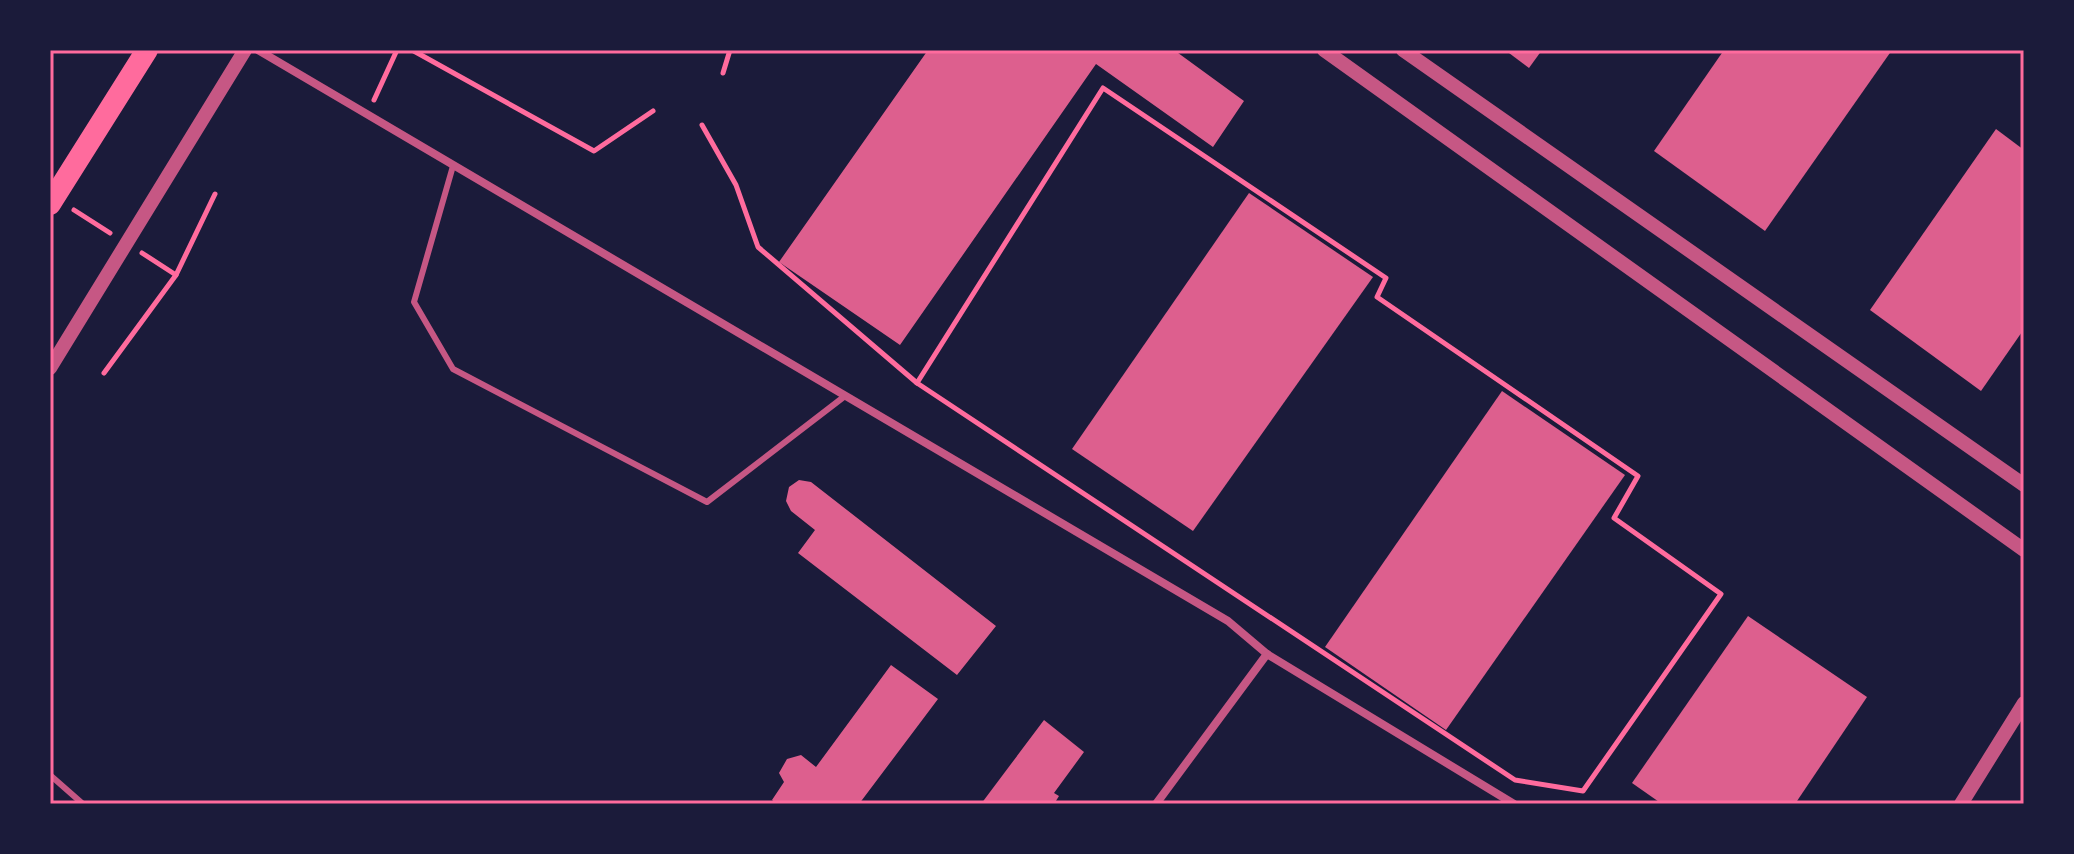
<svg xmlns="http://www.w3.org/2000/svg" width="2074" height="854" font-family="Quicksand,sans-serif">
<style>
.building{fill:#dd5f8e}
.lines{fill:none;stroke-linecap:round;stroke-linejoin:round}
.path{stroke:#ff6b9d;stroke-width:5}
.service{stroke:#c65784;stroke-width:6}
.minor{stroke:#c65784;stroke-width:8}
.tertiary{stroke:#c65784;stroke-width:14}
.trunk{stroke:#ff6b9d;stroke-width:22}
.neatline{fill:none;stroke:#ff6b9d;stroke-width:3}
</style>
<rect width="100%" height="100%" fill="#1b1b3a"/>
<g class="building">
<path d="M928 50H1174L1244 101 1213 147 1096 64 900 345 779 262Z"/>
<path d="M1505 50H1542L1529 68Z"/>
<path d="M1724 50H1892L1765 231 1654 151Z"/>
<path d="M1996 129 2024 150V329L1981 391 1870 310Z"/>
<path d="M1249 193 1373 277 1193 531 1072 449Z"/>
<path d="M1502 391 1625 475 1446 730 1325 647Z"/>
<path d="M799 480 811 482 996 626 957 675 798 553 815 530 791 511 786 501 789 487Z"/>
<path d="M1748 616 1867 697 1795 804H1662L1632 783Z"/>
<path d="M891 665 938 699 859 804H777L772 800 784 782 779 773 787 759 801 755 816 767Z"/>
<path d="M1044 720 1084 752 1054 793 1059 796 1054 804H981Z"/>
</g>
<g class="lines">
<g class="path">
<path d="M412 50 594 151 653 111"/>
<path d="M723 73 730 50"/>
<path d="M1103 88 1386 278 1377 297 1638 476 1614 518 1721 594 1583 791 1515 780 917 383Z"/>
<path d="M374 100 397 50"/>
<path d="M702 125 736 185 758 247 917 383"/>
<path d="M74 210 110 233"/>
<path d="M142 253 176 275"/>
<path d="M104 373 176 275 215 194"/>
</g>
<g class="service">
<path d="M453 166 414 302 453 369 707 502 845 396"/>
<path d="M50 775 83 804"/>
</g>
<g class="minor">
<path d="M258 50 1228 621 1267 654 1514 804"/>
<path d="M1156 804 1267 654"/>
</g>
<g class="tertiary">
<path d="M1324 50 2024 550"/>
<path d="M1403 50 2024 485"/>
<path d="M50 368 245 50"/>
<path d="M1961 804 2024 703"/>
</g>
<path class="trunk" d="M50 204 147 50"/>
</g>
<rect width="2074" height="854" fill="none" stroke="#1b1b3a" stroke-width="104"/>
<rect x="52" y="52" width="1970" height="750" class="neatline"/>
</svg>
